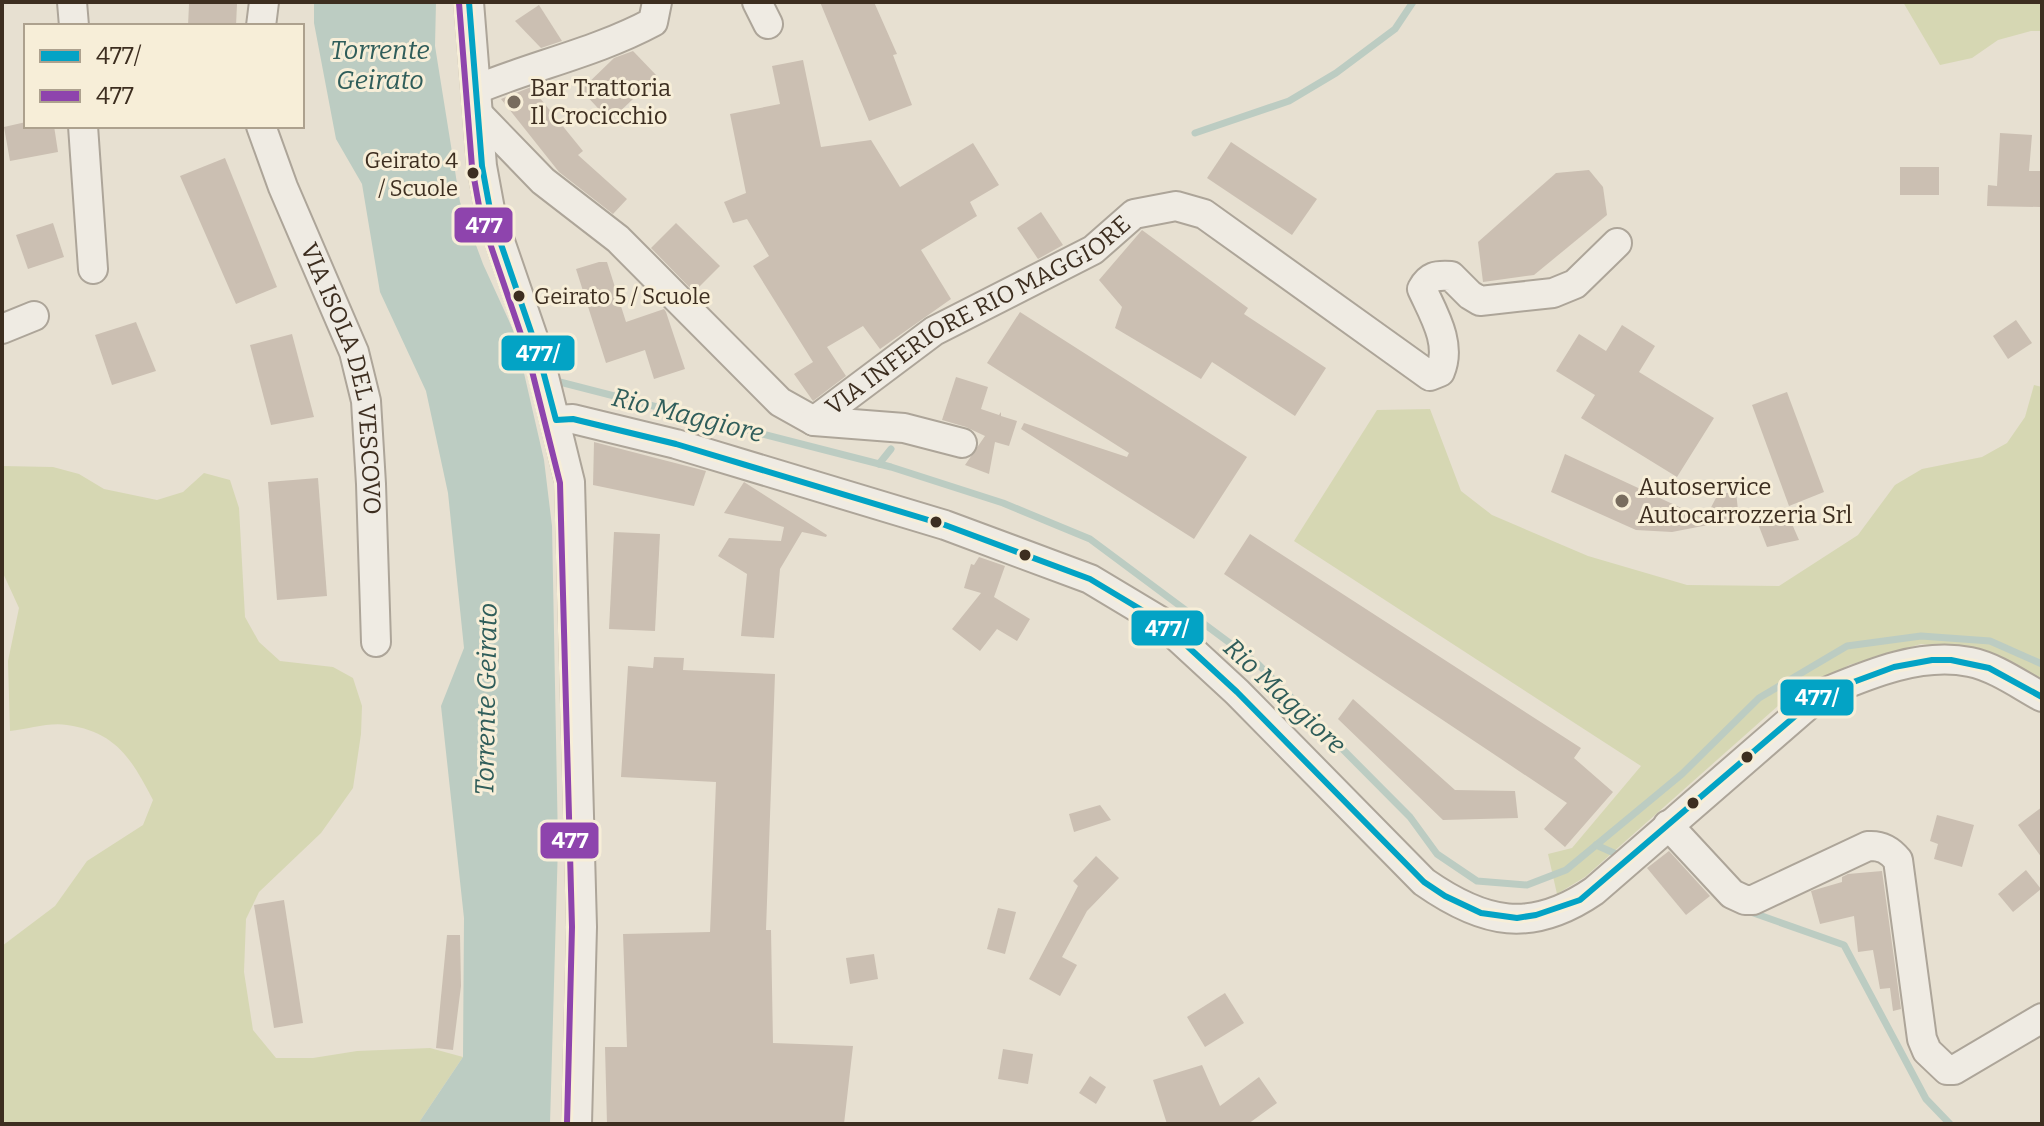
<svg xmlns="http://www.w3.org/2000/svg" width="2044" height="1126" font-family="Bitter,serif">
<style>
.green{fill:#d6d7b3}
.water{fill:#bcccc2}
.lines{fill:none;stroke-linecap:round;stroke-linejoin:round}
.stream{stroke:#bcccc2;stroke-width:7}
.building{fill:#cbbfb2}
.minor-casing{stroke:#ada599;stroke-width:32}
.minor{stroke:#efebe3;stroke-width:28}
.bus-1-casing{stroke:#f7eed8;stroke-width:12}
.bus-2-casing{stroke:#f7eed8;stroke-width:12}
.bus-1{stroke:#03a3c5;stroke-width:6}
.bus-2{stroke:#8e44ad;stroke-width:6}
.poi-dot{fill:#786c5e;stroke:#f7eed8;stroke-width:3}
.bus-dot{fill:#3d2e20;stroke:#f7eed8;stroke-width:3}
.labels{text-anchor:middle;stroke-width:6;stroke-linejoin:round;paint-order:stroke}
.bus-label{font-size:22px;fill:#3d2e20;stroke:#f7eed8;text-anchor:end}
.poi-label{font-size:24px;fill:#3d2e20;stroke:#f7eed8;text-anchor:start}
.street-label{font-size:24px;fill:#3d2e20;stroke:#f7eed8}
.water-label{font-size:26px;font-style:italic;fill:#2f5d5a;stroke:#f7eed8}
.line-badge{stroke:#f7eed8;stroke-width:3}
.badge-label{font-size:22px;text-anchor:middle;font-weight:bold;fill:#fff}
</style>
<rect width="100%" height="100%" fill="#e7e0d1"/>
<g class="green">
<path d="M1903 2H2042V31H2031L1998 40 1972 58 1940 65Z"/>
<path d="M2034 385 2042 387V680L1980 650 1921 644 1849 665 1779 705 1585 877 1557 894 1548 854 1572 848 1641 766 1294 541 1377 410 1430 409 1461 491 1492 515 1588 556 1687 585 1779 586 1858 535 1895 485 1922 469 1982 457 2007 443 2025 417Z"/>
<path d="M2 466 53 467 79 474 104 489 157 500 183 492 204 473 230 480 239 508 245 617 259 642 280 661 333 667 353 678 362 706 361 734 353 788 321 833 259 892 246 919 244 972 253 1030 276 1058H313L357 1051 430 1048 463 1057 418 1124H2V946L55 906 87 861 143 825 153 800C132 760 117 732 67 725 50 722 28 729 10 731L8 661 19 608 2 571Z"/>
</g>
<path class="water" d="M314 2H436L435 46 460 202 483 264 515 334 544 460 552 526 558 844 550 1124H418L463 1057 464 918 441 706 464 648 448 493 426 391 380 292 362 184 336 139 314 23Z"/>
<g class="lines">
<g class="stream">
<path d="M1195 133 1289 101 1336 73 1395 29 1413 2"/>
<path d="M552 380 891 467 1003 503 1090 539 1258 664 1410 817 1437 854 1477 881 1527 885 1566 870 1682 774 1759 698 1847 646 1921 636 1990 641 2042 664"/>
<path d="M879 464 891 449"/>
<path d="M1596 845 1623 857"/>
<path d="M1745 910 1844 945 1926 1099 1950 1124"/>
</g>
</g>
<g class="building">
<path d="M820 2H874L897 54 893 55 912 105 869 121Z"/>
<path d="M189 4H237L236 26H188Z"/>
<path d="M539 5 562 41 541 48 515 21Z"/>
<path d="M633 51 657 76 610 121 581 90 614 58Z"/>
<path d="M803 60 821 147 871 140 900 187 973 143 999 185 970 202 977 216 921 250 951 299 880 349 863 326 827 347 846 376 813 401 794 374 813 362 753 266 769 256 747 219 733 223 724 202 746 193 730 114 780 104 772 66Z"/>
<path d="M531 87 583 151 578 155 627 199 613 214 559 172 501 99Z"/>
<path d="M26 122V126H54L58 152 10 161 4 127Z"/>
<path d="M2000 133 2032 135 2029 171H2042L2040 207 1987 206 1988 185 1997 186Z"/>
<path d="M1231 142 1317 199 1292 235 1207 178Z"/>
<path d="M225 158 277 287 236 304 180 176Z"/>
<rect x="1900" y="167" width="39" height="28"/>
<path d="M1589 170 1603 187 1607 215 1534 275 1483 282 1478 242 1556 173Z"/>
<path d="M1041 212 1063 245 1038 259 1017 228Z"/>
<path d="M53 223 64 257 28 269 16 235Z"/>
<path d="M676 223 720 266 694 292 651 248Z"/>
<path d="M1142 230 1248 308 1244 314 1326 368 1295 416 1212 362 1201 379 1115 328 1122 307 1099 280Z"/>
<path d="M599 262H607L626 322 664 309 666 312 685 369 654 379 645 350 606 363 576 269Z"/>
<path d="M1020 312 1247 457 1194 539 1021 429 1024 423 1127 457 1129 453 987 363Z"/>
<path d="M2016 320 2032 343 2008 359 1993 336Z"/>
<path d="M136 322 156 371 112 385 95 335Z"/>
<path d="M1622 325 1655 346 1639 372 1714 418 1677 477 1581 418 1595 395 1556 371 1579 334 1606 351Z"/>
<path d="M292 334 314 417 271 425 250 345Z"/>
<path d="M956 377 988 387 981 409 999 415 1001 412V416L1017 421 1009 446 995 442 989 474 965 465 985 436 966 427 942 420Z"/>
<path d="M1787 392 1824 492 1789 506 1752 405Z"/>
<path d="M594 442 706 471 694 506 593 485Z"/>
<path d="M1565 454 1705 519 1718 494 1736 492 1739 519 1672 532 1636 530 1551 492Z"/>
<path d="M318 478 327 596 277 600 268 482Z"/>
<path d="M744 482 827 535 826 537 802 532 780 569 774 638 741 636 747 574 718 556 729 538 781 541 784 527 724 513Z"/>
<path d="M1789 517 1799 540 1767 547 1758 524Z"/>
<path d="M614 532 660 534 655 631 609 629Z"/>
<path d="M1250 534 1581 748 1574 758 1613 792 1565 847 1544 829 1567 803 1224 574Z"/>
<path d="M979 557 1005 566 994 597 1030 619 1017 641 997 629 980 651 952 629 981 593 964 588 971 564 974 565Z"/>
<path d="M654 657 684 658 683 670 775 674 766 930H771L773 1043 853 1046 844 1124H607L605 1047H627L623 934 710 932 716 782 621 777 628 666 653 668Z"/>
<path d="M1353 699 1455 790 1515 791 1518 818 1443 820 1338 719Z"/>
<path d="M1100 805 1111 820 1074 832 1069 814Z"/>
<path d="M2042 807V858L2018 825Z"/>
<path d="M1937 815 1974 825 1962 867 1934 859 1938 844 1930 841Z"/>
<path d="M1669 851 1710 896 1686 915 1647 868Z"/>
<path d="M1096 856 1119 878 1087 911 1062 957 1077 965 1060 996 1029 979 1078 886 1073 881Z"/>
<path d="M2026 870 2041 889 2013 912 1998 894Z"/>
<path d="M1882 871 1901 1009 1893 1011 1890 988 1880 989 1873 950 1858 952 1854 916 1820 924 1811 891 1842 882V877L1848 874Z"/>
<path d="M284 900 303 1023 274 1028 254 905Z"/>
<path d="M998 908 1016 912 1005 954 987 949Z"/>
<path d="M447 935H460L461 986 453 1050 436 1048Z"/>
<path d="M874 954 878 979 850 984 846 958Z"/>
<path d="M1225 993 1244 1023 1205 1047 1187 1017Z"/>
<path d="M1003 1049 1033 1054 1028 1084 998 1079Z"/>
<path d="M1202 1065 1220 1106 1259 1077 1277 1103 1248 1124H1167L1153 1080Z"/>
<path d="M1090 1076 1106 1087 1096 1104 1079 1093Z"/>
</g>
<g class="lines">
<defs>
<g id="minor">
<path d="M72 2 74 26"/>
<path d="M469 2 482 166 491 215 538 352 570 482 582 927 577 1124"/>
<path d="M757 2 768 24"/>
<path d="M261 26 264 2"/>
<path d="M477 89C535 65 597 52 653 22L657 2"/>
<path d="M480 116 543 181 618 239 780 402 814 421 904 428 962 443"/>
<path d="M83 126 93 269"/>
<path id="s1" d="M261 126 283 187 354 352 366 401 371 484 376 642"/>
<path d="M2 329 34 316"/>
<path d="M556 420 573 419 676 444 945 525 1090 579 1160 621 1237 692 1424 882C1484 924 1531 934 1594 891L1821 694C1867 675 1919 652 1970 662 1995 667 2020 685 2042 697"/>
<path id="s2" d="M814 421 934 331 1093 250 1134 214 1176 206 1204 214 1430 376 1440 372C1452 344 1434 315 1422 289 1429 276 1436 275 1451 276L1470 295 1480 301 1553 293 1575 284 1617 243"/>
<path d="M1668 825 1732 894 1745 900H1753L1868 846C1881 845 1890 850 1898 860L1922 1039 1927 1051 1947 1070H1954L2042 1018"/>
</g>
</defs>
<use href="#minor" class="minor-casing"/>
<use href="#minor" class="minor"/>
<defs>
<path id="bus-1" d="M469 2 482 166 491 215 538 352 556 420 573 419 676 444 945 525 1090 579 1160 621 1237 692 1424 882 1445 896 1481 913 1517 918 1536 915 1580 900 1821 694 1894 667 1932 660H1951L1989 668 2042 697"/>
<path id="bus-2" d="M459 3 472 167 481 217 528 355 560 483 572 927 567 1124"/>
</defs>
<use href="#bus-1" class="bus-1-casing"/>
<use href="#bus-2" class="bus-2-casing"/>
<use href="#bus-1" class="bus-1"/>
<use href="#bus-2" class="bus-2"/>
</g>
<g class="poi-dot">
<circle cx="514" cy="102" r="8"/>
<circle cx="1622" cy="501" r="8"/>
</g>
<g class="bus-dot">
<circle cx="473" cy="173" r="7"/>
<circle cx="519" cy="296" r="7"/>
<circle cx="936" cy="522" r="7"/>
<circle cx="1025" cy="555" r="7"/>
<circle cx="1747" cy="757" r="7"/>
<circle cx="1693" cy="803" r="7"/>
</g>
<g class="labels">
<g class="bus-label">
<text x="458" y="168">Geirato 4<tspan x="458" dy="28">/ Scuole</tspan></text>
<text x="534" y="304" text-anchor="start">Geirato 5 / Scuole</text>
</g>
<g class="poi-label">
<text x="530" y="96">Bar Trattoria<tspan x="530" dy="28">Il Crocicchio</tspan></text>
<text x="1638" y="495">Autoservice<tspan x="1638" dy="28">Autocarrozzeria Srl</tspan></text>
</g>
<g class="street-label">
<text dy="8" stroke="none"><textPath href="#s2" startOffset="196">VIA INFERIORE RIO MAGGIORE</textPath></text>
<text dy="8" stroke="none"><textPath href="#s1" startOffset="268">VIA ISOLA DEL VESCOVO</textPath></text>
</g>
<g class="water-label">
<text x="380" y="59">Torrente<tspan x="380" dy="30">Geirato</tspan></text>
<text transform="translate(688 415) rotate(14)" y="9">Rio Maggiore</text>
<text transform="translate(1285 696) rotate(43)" y="9">Rio Maggiore</text>
<text transform="translate(486 699) rotate(-89)" y="9">Torrente Geirato</text>
</g>
</g>
<g class="line-badge">
<rect x="453" y="206" width="61" height="38" rx="8" fill="#8e44ad"/>
<rect x="500" y="334" width="76" height="38" rx="8" fill="#03a3c5"/>
<rect x="1130" y="609" width="75" height="38" rx="8" fill="#03a3c5"/>
<rect x="1779" y="678" width="76" height="39" rx="8" fill="#03a3c5"/>
<rect x="539" y="821" width="61" height="39" rx="8" fill="#8e44ad"/>
</g>
<g class="badge-label">
<text x="484" y="233">477</text>
<text x="538" y="361">477/</text>
<text x="1167" y="636">477/</text>
<text x="1817" y="705">477/</text>
<text x="570" y="848">477</text>
</g>
<rect width="2044" height="1126" fill="none" stroke="#3d2e20" stroke-width="8"/>
<rect x="24" y="24" width="280" height="104" fill="#f7eed8" stroke="#ada18e" stroke-width="2"/>
<rect x="40" y="50" width="40" height="12" fill="#03a3c5" stroke="#ada18e" stroke-width="2"/>
<text x="96" y="64" font-size="24" fill="#3d2e20">477/</text>
<rect x="40" y="90" width="40" height="12" fill="#8e44ad" stroke="#ada18e" stroke-width="2"/>
<text x="96" y="104" font-size="24" fill="#3d2e20">477</text>
</svg>
